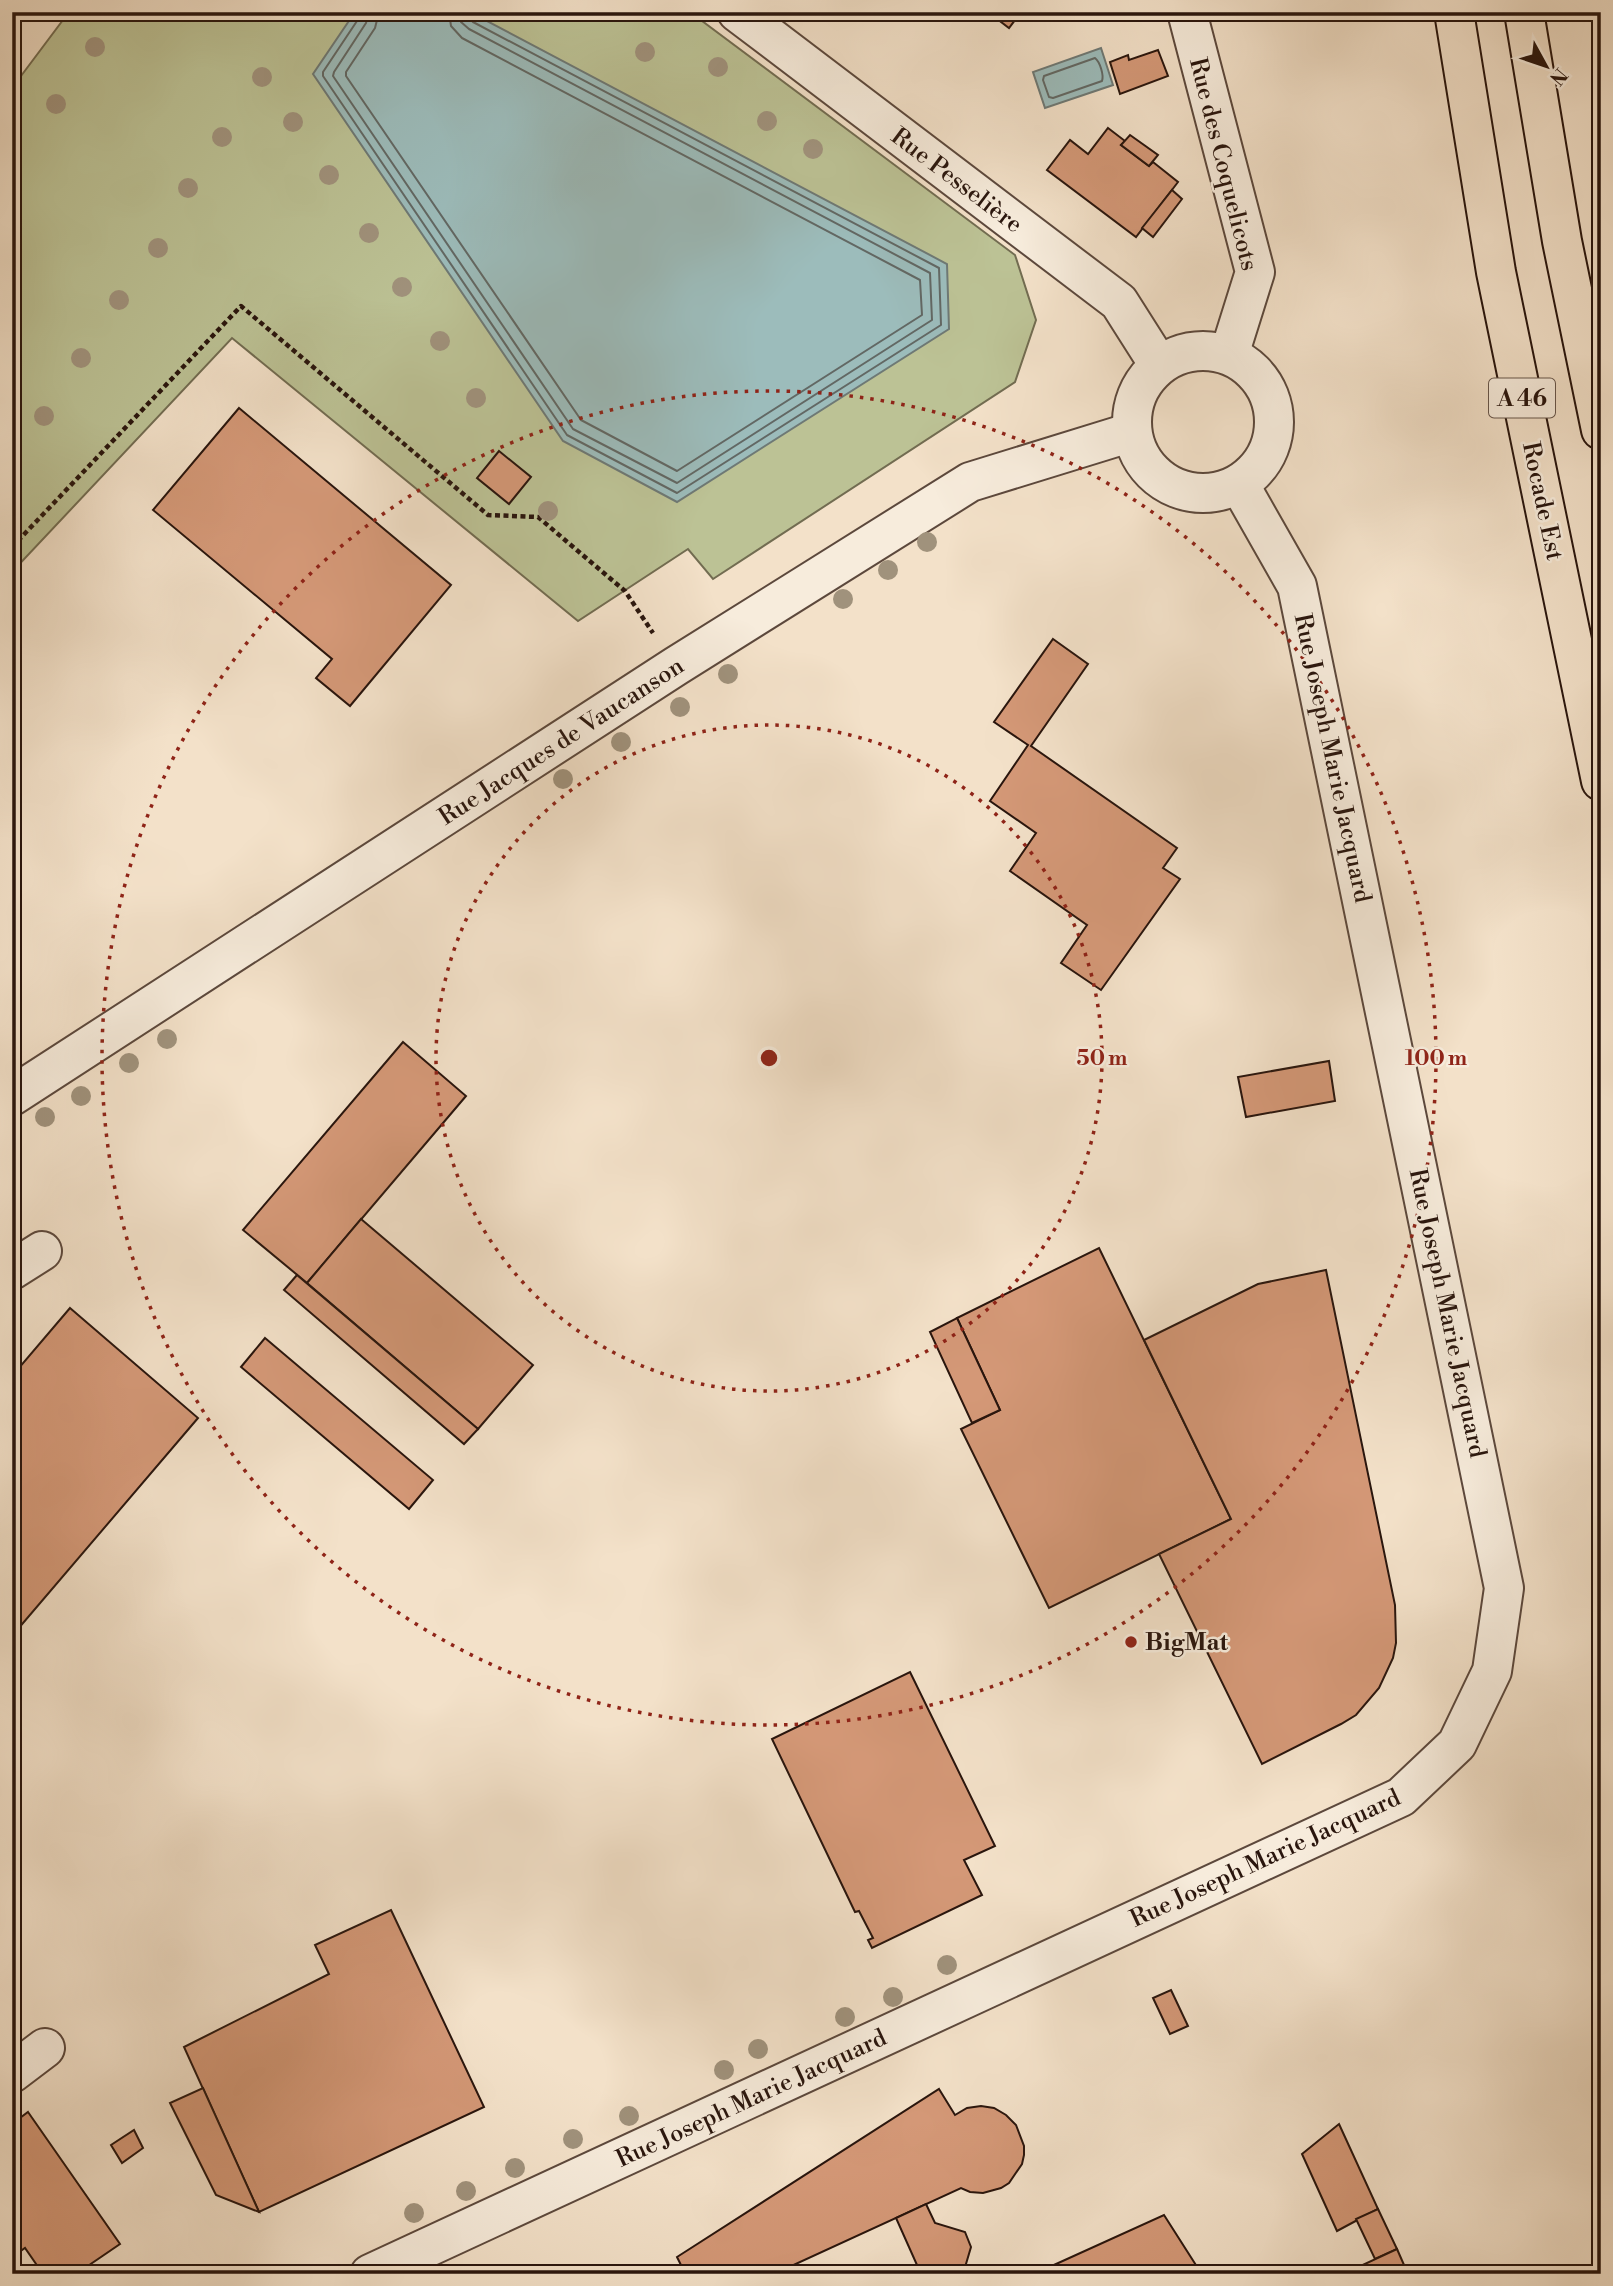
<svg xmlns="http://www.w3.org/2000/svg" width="1613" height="2286" font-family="'Libre Bodoni',serif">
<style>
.green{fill:#bcc295;stroke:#726c51;stroke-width:2}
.water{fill:#9cbcbb;stroke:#6e7975;stroke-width:2}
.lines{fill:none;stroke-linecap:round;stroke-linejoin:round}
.shore{stroke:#626864;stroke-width:2}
.building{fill:#d49877;stroke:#29150d;stroke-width:2}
.minor-casing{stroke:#5c483c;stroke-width:42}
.highway-casing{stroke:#29150d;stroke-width:42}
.path{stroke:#29150d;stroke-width:4.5;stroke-dasharray:5 3.5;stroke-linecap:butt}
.minor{stroke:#f7ecdc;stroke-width:38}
.highway{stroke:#f3e1c9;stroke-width:38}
.tree{fill:#a0927c}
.ring{fill:none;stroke:#8f2418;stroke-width:3.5;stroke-dasharray:3.5 7}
.poi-dot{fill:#8f2418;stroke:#f7ecdc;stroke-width:2.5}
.labels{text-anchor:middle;stroke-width:5;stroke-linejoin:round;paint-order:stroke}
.shield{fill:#f7ecdc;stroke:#67564b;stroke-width:2}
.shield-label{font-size:23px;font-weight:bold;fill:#29150d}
.street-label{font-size:24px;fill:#29150d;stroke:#f7ecdc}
.poi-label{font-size:24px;font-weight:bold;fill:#29150d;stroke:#f7ecdc;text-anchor:start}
.centre{fill:#8f2418;stroke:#f7ecdc;stroke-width:3.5}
.ring-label{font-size:21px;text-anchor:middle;font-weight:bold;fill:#8f2418;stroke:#f7ecdc;stroke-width:5;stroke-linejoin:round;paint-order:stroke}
</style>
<rect width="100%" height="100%" fill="#f3e1c9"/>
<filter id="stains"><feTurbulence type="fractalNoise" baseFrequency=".00286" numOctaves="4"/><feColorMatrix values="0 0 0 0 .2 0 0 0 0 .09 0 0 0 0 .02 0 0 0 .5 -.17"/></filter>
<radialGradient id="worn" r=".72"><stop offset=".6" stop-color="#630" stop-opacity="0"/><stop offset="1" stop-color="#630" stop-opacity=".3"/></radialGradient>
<path class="green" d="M69 12H690L1015 255 1036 320 1015 382 713 579 688 549 578 621 232 338 12 572V88Z"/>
<g class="water">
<path d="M355 12H470L947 264 949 329 677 502 563 441 313 74Z"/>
<path d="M1101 48 1113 85 1045 108 1033 72Z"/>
</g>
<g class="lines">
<g class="shore">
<path d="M360 12 359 18 323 72V76L567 435 677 493 941 325 939 268 473 22 469 18 468 12"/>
<path d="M369 12 366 23 334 72 333 76 573 429 677 483 932 320 930 273 469 29 461 22 459 12"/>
<path d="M379 12 375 28 346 72V76L581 420 677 471 922 315 920 280 462 38 451 26 449 12"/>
<path d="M1095 58C1100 62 1104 75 1102 81L1053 98 1049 97 1043 80 1044 76Z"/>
</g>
</g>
<g class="building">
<path d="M988 12H1021L1009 28Z"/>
<path d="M1158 50 1168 76 1120 94 1110 62 1128 55 1129 60Z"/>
<path d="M1108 128 1125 141 1121 145 1149 166 1153 162 1178 182 1136 237 1047 170 1070 140 1088 154Z"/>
<path d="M1130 135 1158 155 1149 166 1121 145Z"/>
<path d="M1172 190 1182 199 1153 237 1142 228Z"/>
<path d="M239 408 451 585 350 706 316 678 332 659 153 510Z"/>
<path d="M499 451 531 477 509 504 477 478Z"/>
<path d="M1053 639 1088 664 1031 746 1177 848 1163 868 1180 879 1101 990 1061 963 1087 925 1010 871 1036 833 990 801 1028 745 994 722Z"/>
<path d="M403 1042 466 1096 307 1283 243 1230Z"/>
<path d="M1329 1061 1335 1101 1246 1117 1238 1077Z"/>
<path d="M361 1219 533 1365 478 1429 307 1283Z"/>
<path d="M1099 1248 1231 1519 1049 1608 961 1429 1000 1410 957 1318Z"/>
<path d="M1326 1270 1395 1605 1396 1643 1393 1658 1379 1688 1356 1715 1341 1724 1262 1764 1159 1554 1231 1519 1144 1340 1258 1284Z"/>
<path d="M297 1275 478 1429 464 1444 284 1290Z"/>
<path d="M70 1308 198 1418 12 1636V1376Z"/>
<path d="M957 1318 1000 1410 972 1423 930 1332Z"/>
<path d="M265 1338 433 1480 409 1509 241 1367Z"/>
<path d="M910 1672 995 1846 964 1860 982 1895 872 1948 868 1940 873 1938 859 1911 855 1912 772 1739Z"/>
<path d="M391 1910 484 2107 259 2212 184 2047 329 1974 315 1945Z"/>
<path d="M1171 1990 1188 2026 1170 2034 1153 1998Z"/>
<path d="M203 2088 259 2212 216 2195 170 2103Z"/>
<path d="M939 2089 955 2115 967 2108 981 2106 994 2108 1006 2115 1016 2125 1024 2146V2155L1022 2164 1009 2183 1001 2188 983 2193 970 2192 961 2188 774 2274H652L665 2266 669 2272 681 2265 677 2257Z"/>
<path d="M28 2112 120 2244 76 2274H43L25 2248 12 2257V2124Z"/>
<path d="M1339 2124 1378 2209 1337 2231 1302 2154Z"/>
<path d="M134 2130 143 2148 122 2163 111 2145Z"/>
<path d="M926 2204 935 2223 965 2232 971 2247 963 2274H921L896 2218Z"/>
<path d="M1378 2209 1397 2249 1375 2259 1356 2219Z"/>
<path d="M1164 2215 1201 2273 1034 2274Z"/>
<path d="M1397 2249 1408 2274H1358L1356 2268Z"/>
</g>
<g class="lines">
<defs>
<g id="minor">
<path d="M737 12 1119 302 1159 365"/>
<path d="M1187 12 1255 272 1229 355"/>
<circle cx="1203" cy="422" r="71"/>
<path d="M12 1096 676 666 970 482 1132 432"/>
<path d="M12 1270 42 1251"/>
<path d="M12 2073 45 2048"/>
<path d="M370 2274 1401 1797 1457 1744 1492 1671 1504 1588 1297 586 1239 484"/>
</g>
<g id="highway">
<path d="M1454 12 1496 272 1601 781"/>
<path d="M1524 12 1562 241 1601 430"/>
</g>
</defs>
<use href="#minor" class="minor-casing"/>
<use href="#highway" class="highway-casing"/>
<path class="path" d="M12 547 241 306 488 515 538 517 625 591 653 633"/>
<use href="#minor" class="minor"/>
<use href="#highway" class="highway"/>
</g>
<g class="tree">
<circle cx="95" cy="47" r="10"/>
<circle cx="645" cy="52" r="10"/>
<circle cx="718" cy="67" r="10"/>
<circle cx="262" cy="77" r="10"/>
<circle cx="56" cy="104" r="10"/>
<circle cx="767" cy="121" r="10"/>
<circle cx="293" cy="122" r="10"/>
<circle cx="222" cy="137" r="10"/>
<circle cx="813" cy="149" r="10"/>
<circle cx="329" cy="175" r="10"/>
<circle cx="188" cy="188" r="10"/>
<circle cx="369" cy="233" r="10"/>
<circle cx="158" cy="248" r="10"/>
<circle cx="402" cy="287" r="10"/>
<circle cx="119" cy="300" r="10"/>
<circle cx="440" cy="341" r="10"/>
<circle cx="81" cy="358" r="10"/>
<circle cx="476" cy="398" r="10"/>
<circle cx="44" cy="416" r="10"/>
<circle cx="548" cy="511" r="10"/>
<circle cx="927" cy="542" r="10"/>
<circle cx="888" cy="570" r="10"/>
<circle cx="843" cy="599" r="10"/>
<circle cx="728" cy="674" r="10"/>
<circle cx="680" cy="707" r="10"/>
<circle cx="621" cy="742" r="10"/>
<circle cx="563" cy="779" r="10"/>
<circle cx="167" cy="1039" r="10"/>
<circle cx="129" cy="1063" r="10"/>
<circle cx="81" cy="1096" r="10"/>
<circle cx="45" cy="1117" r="10"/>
<circle cx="947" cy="1965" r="10"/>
<circle cx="893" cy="1997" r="10"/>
<circle cx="845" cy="2017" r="10"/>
<circle cx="758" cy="2049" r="10"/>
<circle cx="724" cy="2070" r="10"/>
<circle cx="629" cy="2116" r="10"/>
<circle cx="573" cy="2139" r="10"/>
<circle cx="515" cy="2168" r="10"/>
<circle cx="466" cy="2191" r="10"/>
<circle cx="414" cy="2213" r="10"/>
</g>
<g class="ring">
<circle cx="769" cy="1058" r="333"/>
<circle cx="769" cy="1058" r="667"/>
</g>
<circle class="poi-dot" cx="1131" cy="1642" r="7"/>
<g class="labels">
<rect class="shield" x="1489" y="378.5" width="66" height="39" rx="5"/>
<g class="shield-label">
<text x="1522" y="406">A 46</text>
</g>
<g class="street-label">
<text transform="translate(1224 164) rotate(76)" y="8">Rue des Coquelicots</text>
<text transform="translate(957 180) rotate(37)" y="8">Rue Pesselière</text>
<text transform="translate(1543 501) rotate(78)" y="8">Rocade Est</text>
<text transform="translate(561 741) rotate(-33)" y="8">Rue Jacques de Vaucanson</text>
<text transform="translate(1333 758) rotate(78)" y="8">Rue Joseph Marie Jacquard</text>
<text transform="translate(1448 1313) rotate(78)" y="8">Rue Joseph Marie Jacquard</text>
<text transform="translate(1265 1858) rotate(-25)" y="8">Rue Joseph Marie Jacquard</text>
<text transform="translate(751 2098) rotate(-25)" y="8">Rue Joseph Marie Jacquard</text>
</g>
<g class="poi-label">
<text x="1145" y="1650">BigMat</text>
</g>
</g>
<circle cx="769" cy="1058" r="10" class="centre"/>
<g class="ring-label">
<text x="1102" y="1065">50 m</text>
<text x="1436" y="1065">100 m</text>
</g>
<rect width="1613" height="2286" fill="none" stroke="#f3e1c9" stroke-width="42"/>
<rect x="14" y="14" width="1585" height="2258" fill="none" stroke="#29150d" stroke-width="3.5"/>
<rect x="21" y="21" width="1571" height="2244" fill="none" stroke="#29150d" stroke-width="2"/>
<g transform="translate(1546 66) rotate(130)" stroke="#f7ecdc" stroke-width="5" paint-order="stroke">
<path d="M0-5L12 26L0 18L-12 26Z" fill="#29150d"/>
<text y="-10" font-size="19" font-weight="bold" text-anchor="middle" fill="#29150d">N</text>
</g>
<rect width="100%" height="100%" filter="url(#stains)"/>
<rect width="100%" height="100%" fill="url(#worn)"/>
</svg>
